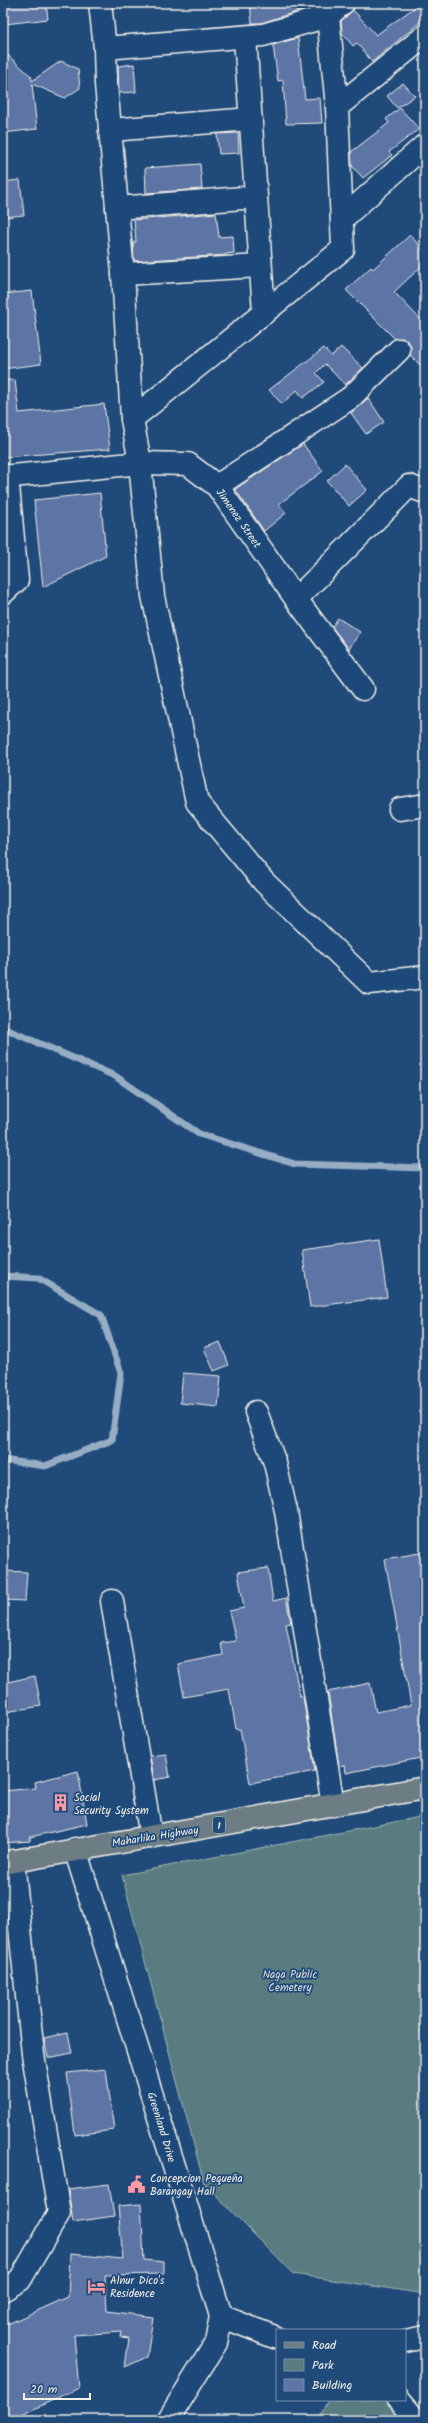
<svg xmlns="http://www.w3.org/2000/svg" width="428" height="2423" font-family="Kalam,sans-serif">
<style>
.green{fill:#597c80;stroke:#a6b6b4}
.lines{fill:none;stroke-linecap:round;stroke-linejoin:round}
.stream{stroke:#97adc3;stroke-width:7}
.building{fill:#5d75a5;stroke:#f4f1e8}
.minor-casing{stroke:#f4f1e8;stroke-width:25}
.major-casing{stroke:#f4f1e8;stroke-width:25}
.minor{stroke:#1f4a7a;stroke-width:22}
.major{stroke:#6d7d84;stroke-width:22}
.labels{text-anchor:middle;stroke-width:3.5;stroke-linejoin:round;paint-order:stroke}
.shield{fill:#1f4a7a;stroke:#b4bfc7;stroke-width:1}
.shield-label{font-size:10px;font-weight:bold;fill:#f4f1e8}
.street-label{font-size:11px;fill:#f4f1e8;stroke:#1f4a7a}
.poi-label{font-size:11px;fill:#f4f1e8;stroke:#1f4a7a;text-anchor:start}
.park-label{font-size:11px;fill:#dddfd8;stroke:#1f4a7a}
</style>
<rect width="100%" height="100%" fill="#1f4a7a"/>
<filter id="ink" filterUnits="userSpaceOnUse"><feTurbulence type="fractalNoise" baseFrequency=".025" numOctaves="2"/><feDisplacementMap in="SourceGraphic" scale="8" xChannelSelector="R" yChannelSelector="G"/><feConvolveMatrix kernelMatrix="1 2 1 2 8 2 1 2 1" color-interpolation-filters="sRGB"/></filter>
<g filter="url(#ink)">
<g class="green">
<path d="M425 1816V2294L293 2274 204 2183 122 1875Z"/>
<path d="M405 2389 425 2411V2420H318L328 2400H405Z"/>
</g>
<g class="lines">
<g class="stream">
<path d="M3 1028 115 1076 199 1134 295 1164 425 1168"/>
<path d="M3 1276 38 1278 101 1315 121 1373 112 1440 45 1466 3 1460"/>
</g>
</g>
<g class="building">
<path d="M3 3H46L48 19 5 24Z"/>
<path d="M250 3H324L261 23H252Z"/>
<path d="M418 5 425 15V18L372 62 357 43 353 46 342 33 341 21 353 10 376 35Z"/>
<path d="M298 38 305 99 320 98 322 123 286 124 283 80 278 81 273 45Z"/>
<path d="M3 51 31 76 32 81 61 61 78 69 80 88 65 98 32 84 37 129 3 133Z"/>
<path d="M134 64 136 92 119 93 118 66Z"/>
<path d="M403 83 415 96 397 108 387 96Z"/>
<path d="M400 108 419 129 389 152 392 155 363 178 352 166 351 152 389 123 386 119Z"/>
<path d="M238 133 239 153 219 154 217 134Z"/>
<path d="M200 164 202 189 146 193 145 168Z"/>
<path d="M20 180 24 215 3 217V182Z"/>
<path d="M216 213 219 237 233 236 234 253 226 254V255L134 261 133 242H136L134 220Z"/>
<path d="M410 235 425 252V263L394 292 425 324V370L410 355 411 347 408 341 402 338 395 339 346 290 371 267 373 269Z"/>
<path d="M32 291 41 364 3 369V294Z"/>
<path d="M341 347 363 368 345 385 325 364 316 373 324 382 303 398 297 390 282 404 269 390 324 348 331 356Z"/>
<path d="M3 380H15L19 413 104 404 110 449 3 457Z"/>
<path d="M368 398 384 422 366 434 351 413Z"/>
<path d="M303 444 323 471 279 504 286 513 264 531 235 489Z"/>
<path d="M345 464 367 490 349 506 327 481Z"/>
<path d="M100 493 106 556 43 587 34 500Z"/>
<path d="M338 618 360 632 349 649 332 627Z"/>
<path d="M379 1239 387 1297 310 1307 302 1250Z"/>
<path d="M220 1342 229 1365 214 1371 204 1348Z"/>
<path d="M183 1373 221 1376 218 1407 180 1403Z"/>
<path d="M425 1552V1757L346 1773 345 1765 339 1766 328 1692 370 1683 376 1712 411 1705 385 1559Z"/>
<path d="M268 1568 273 1601 286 1598 291 1623 286 1624 300 1697H303L315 1771 250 1783 240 1729H236L229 1689 184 1697 178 1664 223 1655 221 1643 236 1641 229 1611 244 1608 238 1572Z"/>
<path d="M3 1571 27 1572 25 1601 3 1600Z"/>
<path d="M35 1676 41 1706 6 1712 3 1683Z"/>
<path d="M166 1754 170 1777 154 1780 150 1756Z"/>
<path d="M78 1771 87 1824 30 1837V1841L3 1843V1791L36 1788 35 1782Z"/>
<path d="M68 2033 72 2053 48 2058 44 2038Z"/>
<path d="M106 2069 114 2130 75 2135 67 2073Z"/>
<path d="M109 2184 114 2216 73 2222 68 2189Z"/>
<path d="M141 2204 144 2260 164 2262V2274L105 2275 107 2311 153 2317 147 2357 125 2367 129 2338 121 2337 122 2332 74 2335 79 2388 10 2420H3V2326L68 2297 70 2254 123 2259 118 2206Z"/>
</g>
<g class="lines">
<defs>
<g id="minor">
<path d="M100 3 105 48"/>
<path d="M328 16 337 107"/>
<path d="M425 36 337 107 343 249 132 419 140 463 153 596 197 802 264 882 369 983 425 977"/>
<path d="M245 37 264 313"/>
<path d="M110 130 251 119"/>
<path d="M117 208 256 197"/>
<path d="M342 219 425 145"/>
<path d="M123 274 260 266"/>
<path d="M132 419 123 274 106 84 105 48 263 35 328 16 343 3"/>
<path d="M3 477 140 463 188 464 217 486 296 599 363 689"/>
<path d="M217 486 350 398 399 350"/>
<path d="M3 593 17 580 7 476"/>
<path d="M296 599 409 486 425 492"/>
<path d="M400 809 425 805"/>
<path d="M256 1412 275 1463 286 1511 333 1805"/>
<path d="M112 1601 151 1837"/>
<path d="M75 1849 221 2316 216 2343 168 2420"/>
<path d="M3 2290 20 2280 59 2213 33 2054 13 1861"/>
<path d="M221 2316 277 2338"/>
<path d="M405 2341 425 2337"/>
<path d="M399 2400 416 2420"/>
</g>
<path id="major" d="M3 1863 425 1788"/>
</defs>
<use href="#minor" class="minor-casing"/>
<use href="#major" class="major-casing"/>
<use href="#minor" class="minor"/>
<use href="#major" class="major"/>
</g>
</g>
<defs>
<symbol id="building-bare" viewBox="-9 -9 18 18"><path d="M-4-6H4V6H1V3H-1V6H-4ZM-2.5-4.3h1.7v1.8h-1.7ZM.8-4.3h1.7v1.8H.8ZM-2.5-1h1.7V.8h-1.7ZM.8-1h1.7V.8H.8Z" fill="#ff9aa2" stroke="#1f4a7a" stroke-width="2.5" paint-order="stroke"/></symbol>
<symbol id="civic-bare" viewBox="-9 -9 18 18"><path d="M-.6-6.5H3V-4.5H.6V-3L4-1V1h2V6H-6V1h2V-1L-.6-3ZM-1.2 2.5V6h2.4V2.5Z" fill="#ff9aa2" stroke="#1f4a7a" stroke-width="2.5" paint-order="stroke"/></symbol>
<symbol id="hotel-bare" viewBox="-9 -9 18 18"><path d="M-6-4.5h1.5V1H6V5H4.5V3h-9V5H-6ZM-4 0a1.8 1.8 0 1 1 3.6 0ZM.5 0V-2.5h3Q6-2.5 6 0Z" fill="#ff9aa2" stroke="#1f4a7a" stroke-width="2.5" paint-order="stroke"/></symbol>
</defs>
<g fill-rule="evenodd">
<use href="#building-bare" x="48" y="1790" width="25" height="25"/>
<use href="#civic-bare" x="124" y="2172" width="25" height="25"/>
<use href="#hotel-bare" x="84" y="2274" width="25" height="25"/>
</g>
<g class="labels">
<rect class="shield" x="213" y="1817" width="12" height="16" rx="3"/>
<g class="shield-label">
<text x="219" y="1829">1</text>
</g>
<g class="street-label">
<text transform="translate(239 518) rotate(55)" y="4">Jimenez Street</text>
<text transform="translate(155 1836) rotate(-9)" y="4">Maharlika Highway</text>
<text transform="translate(162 2127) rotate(73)" y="4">Greenland Drive</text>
</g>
<g class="poi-label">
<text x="74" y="1801">Social<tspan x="74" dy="13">Security System</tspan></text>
<text x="150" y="2182">Concepcion Pequeña<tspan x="150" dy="13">Barangay Hall</tspan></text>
<text x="110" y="2284">Alnur Dico's<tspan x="110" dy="13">Residence</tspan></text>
</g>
<g class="park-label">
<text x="290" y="1978">Naga Public<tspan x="290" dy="13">Cemetery</tspan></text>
</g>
</g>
<rect width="428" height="2423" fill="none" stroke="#1f4a7a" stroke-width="16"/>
<rect x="8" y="8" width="412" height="2407" fill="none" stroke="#f4f1e8" stroke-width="1.5" filter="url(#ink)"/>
<rect x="276" y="2329" width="130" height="72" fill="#1f4a7a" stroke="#748da6"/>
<rect x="284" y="2342" width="20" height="6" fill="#6d7d84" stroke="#748da6"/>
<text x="312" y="2349" font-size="12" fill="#f4f1e8">Road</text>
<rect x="284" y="2359" width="20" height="12" fill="#597c80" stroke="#748da6"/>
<text x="312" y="2369" font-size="12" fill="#f4f1e8">Park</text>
<rect x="284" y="2379" width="20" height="12" fill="#5d75a5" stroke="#748da6"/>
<text x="312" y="2389" font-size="12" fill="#f4f1e8">Building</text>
<path d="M24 2393v6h66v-6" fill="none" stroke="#f4f1e8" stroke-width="2"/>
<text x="30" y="2393" font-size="12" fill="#f4f1e8" stroke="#1f4a7a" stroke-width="3" paint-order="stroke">20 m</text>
</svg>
